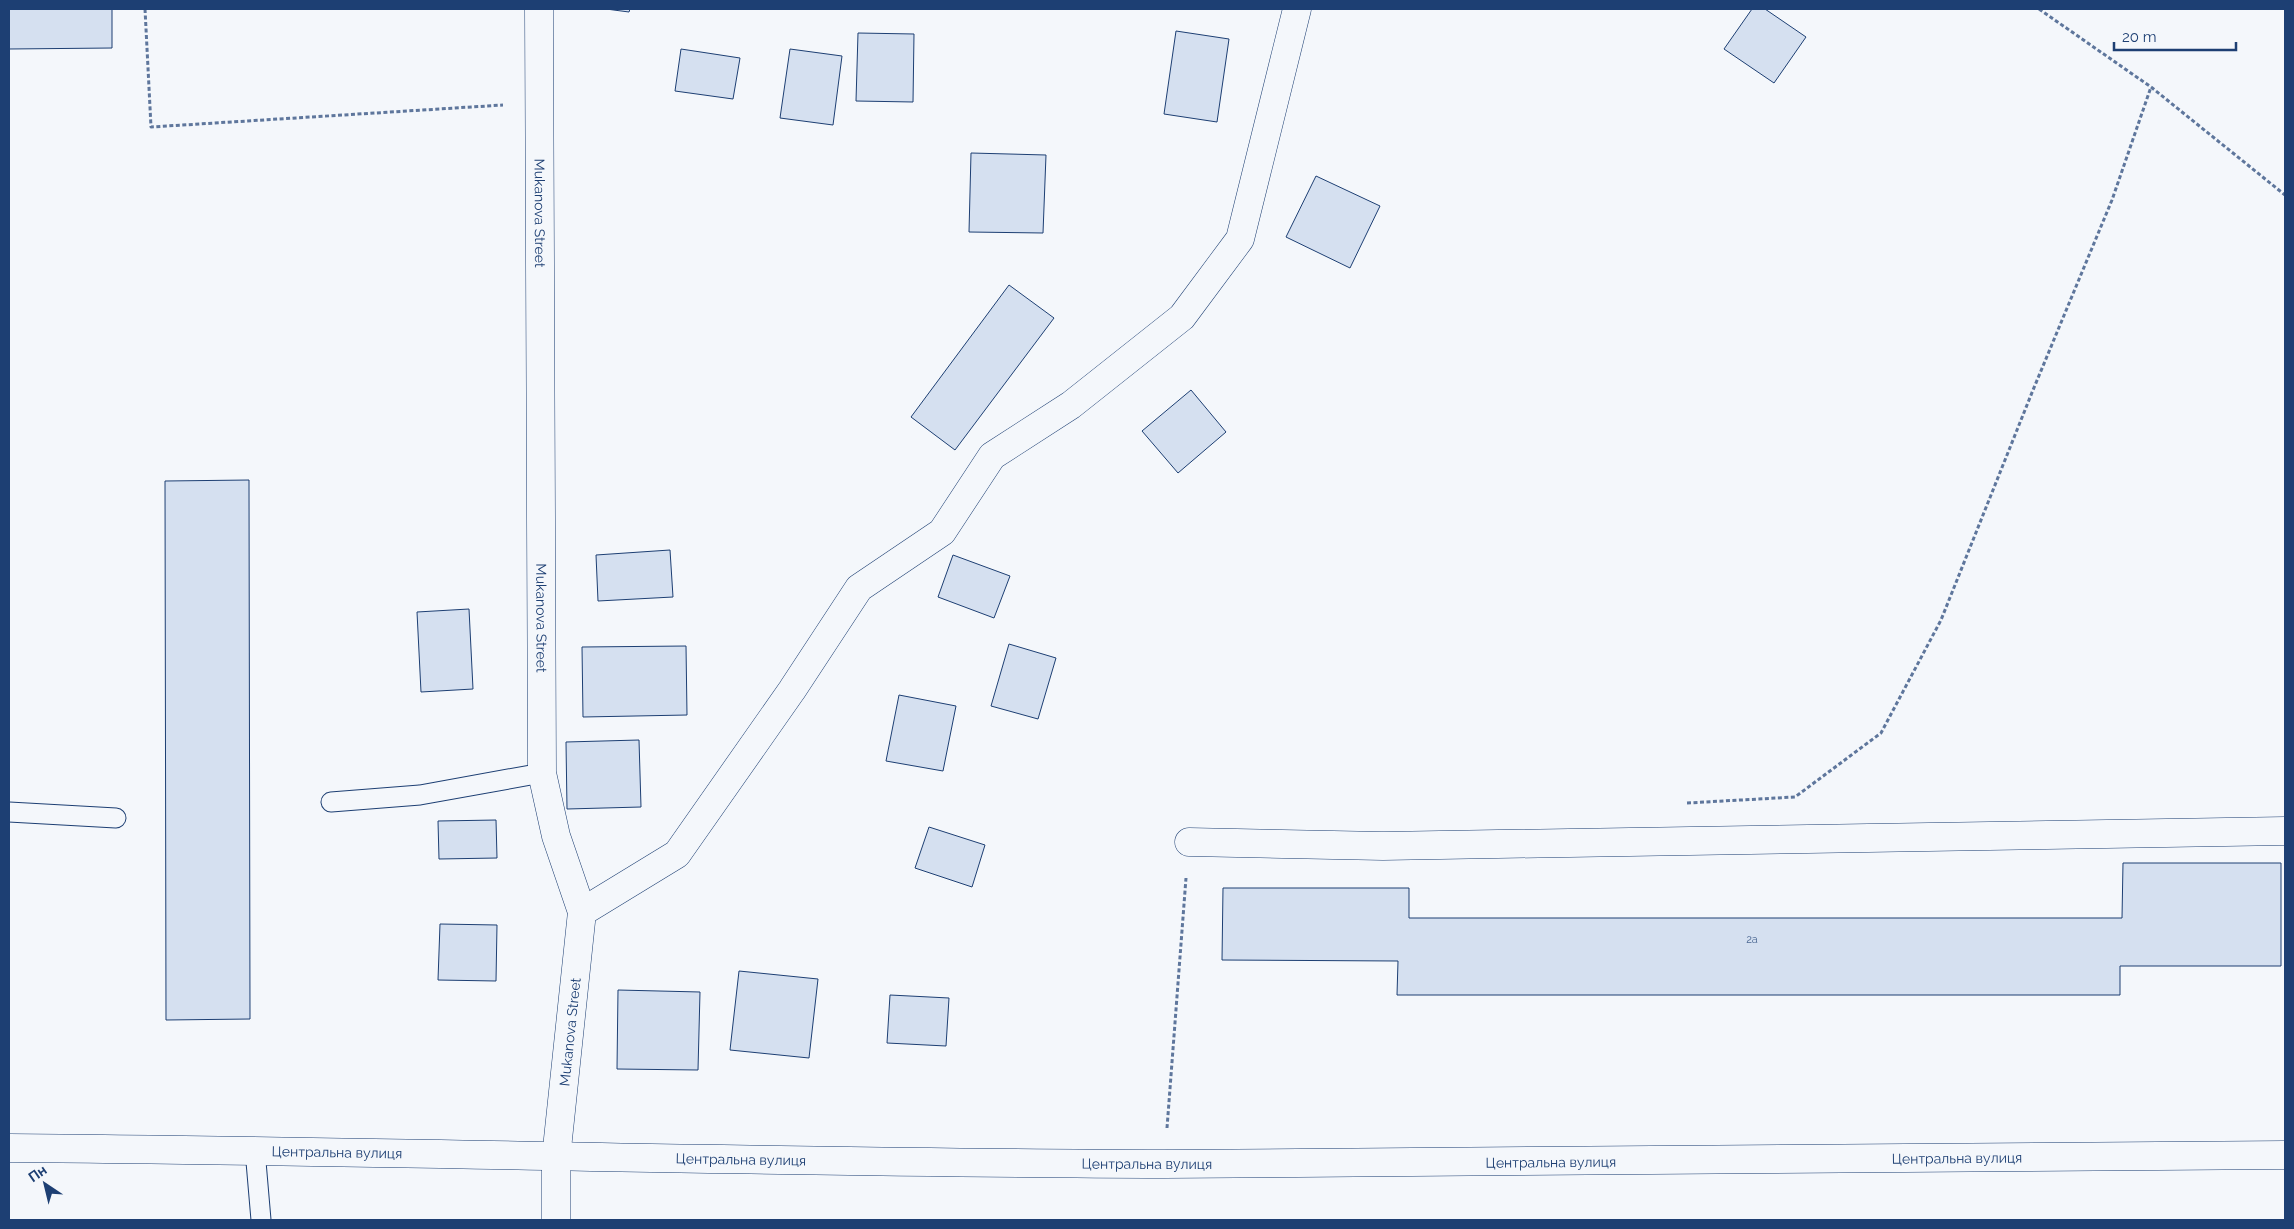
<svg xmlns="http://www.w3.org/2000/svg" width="2294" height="1229" font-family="Raleway,sans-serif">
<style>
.building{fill:#d5e0f0;stroke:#1d3f73}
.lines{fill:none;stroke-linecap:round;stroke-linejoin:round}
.service-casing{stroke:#1d3f73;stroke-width:21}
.minor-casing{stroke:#1d3f73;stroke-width:29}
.secondary-casing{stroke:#1d3f73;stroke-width:29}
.path{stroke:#5e769c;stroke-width:3;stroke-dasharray:4 2.5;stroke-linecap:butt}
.service{stroke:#f4f7fb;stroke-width:19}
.minor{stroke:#f4f7fb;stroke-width:28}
.secondary{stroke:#f4f7fb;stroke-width:28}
.labels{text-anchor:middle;stroke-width:4;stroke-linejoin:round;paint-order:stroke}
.number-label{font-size:11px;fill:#4b6792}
.street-label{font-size:14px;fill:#1d3f73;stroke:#f4f7fb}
</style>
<rect width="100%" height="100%" fill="#f4f7fb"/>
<g class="building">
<path d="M9 9H112V48L9 49Z"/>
<path d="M606 9H630L629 12Z"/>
<path d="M1752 9H1765L1806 37 1774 83 1724 49Z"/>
<path d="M1176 31 1229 39 1217 122 1164 114Z"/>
<path d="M858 33 914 34 913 102 856 101Z"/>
<path d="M681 49 740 58 733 99 675 91Z"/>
<path d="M790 49 842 56 833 125 780 118Z"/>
<path d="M971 153 1046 155 1043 233 969 232Z"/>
<path d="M1316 176 1380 206 1350 268 1286 237Z"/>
<path d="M1009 285 1054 318 955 450 911 417Z"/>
<path d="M1191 390 1226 432 1178 473 1142 431Z"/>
<path d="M249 480 250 1019 166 1020 165 481Z"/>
<path d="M670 550 673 597 598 601 596 555Z"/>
<path d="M953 555 1010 576 994 618 938 597Z"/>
<path d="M469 609 473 689 421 692 417 612Z"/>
<path d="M1009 644 1056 658 1038 719 991 706Z"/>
<path d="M686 646 687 715 583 717 582 647Z"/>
<path d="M899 695 956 706 943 771 886 761Z"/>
<path d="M639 740 641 807 567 809 566 742Z"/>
<path d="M496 820 497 858 439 859 438 821Z"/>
<path d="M929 827 985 845 972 887 915 868Z"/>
<path d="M2123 863H2281V966H2120V995H1397L1398 961 1222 960 1223 888H1409V918H2122Z"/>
<path d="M440 924 497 925 496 981 438 980Z"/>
<path d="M739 971 818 979 809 1058 730 1050Z"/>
<path d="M618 990 700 992 698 1070 617 1069Z"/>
<path d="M890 995 949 998 946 1046 887 1043Z"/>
</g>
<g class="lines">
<defs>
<g id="service">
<path d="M331 802 420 795 542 773"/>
<path d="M9 812 116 818"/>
<path d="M255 1150 261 1220"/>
</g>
<g id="minor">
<path id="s1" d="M539 9 542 773 556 836 582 912 556 1158V1220"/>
<path d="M1189 842 1383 846 2285 831"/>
<path d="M582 912 677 854 792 690 859 588 942 532 992 456 1071 405 1182 317 1240 239 1297 9"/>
</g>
<g id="secondary">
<path id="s2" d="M9 1148C394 1151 779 1163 1164 1164 1538 1164 1912 1158 2285 1155"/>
</g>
</defs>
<use href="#service" class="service-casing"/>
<use href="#minor" class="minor-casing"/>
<use href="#secondary" class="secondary-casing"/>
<g class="path">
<path d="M145 9 151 127 503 105"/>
<path d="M2039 9 2151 87 2285 195"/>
<path d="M1687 803 1795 797 1881 733 1941 620 2033 390 2112 200 2151 87"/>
<path d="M1167 1128 1186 878"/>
</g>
<use href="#service" class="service"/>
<use href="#minor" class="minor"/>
<use href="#secondary" class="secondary"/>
</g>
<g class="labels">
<g class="number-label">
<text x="1752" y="943">2а</text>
</g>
<g class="street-label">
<text dy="5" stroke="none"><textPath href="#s1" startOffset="204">Mukanova Street</textPath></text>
<text dy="5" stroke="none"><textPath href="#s1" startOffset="609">Mukanova Street</textPath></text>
<text transform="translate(570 1032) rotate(-84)" y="5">Mukanova Street</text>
<text dy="5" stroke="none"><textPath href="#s2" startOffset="328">Центральна вулиця</textPath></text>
<text dy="5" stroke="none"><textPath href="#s2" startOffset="1948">Центральна вулиця</textPath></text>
<text dy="5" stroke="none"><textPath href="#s2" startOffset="732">Центральна вулиця</textPath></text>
<text dy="5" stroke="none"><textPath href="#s2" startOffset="1542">Центральна вулиця</textPath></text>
<text dy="5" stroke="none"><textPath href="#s2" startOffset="1138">Центральна вулиця</textPath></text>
</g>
</g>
<rect width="2294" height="1229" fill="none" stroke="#1d3f73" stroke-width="20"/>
<g transform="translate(45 1184) rotate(325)" stroke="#f4f7fb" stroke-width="4" paint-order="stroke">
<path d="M0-4L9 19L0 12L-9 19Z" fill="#1d3f73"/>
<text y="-8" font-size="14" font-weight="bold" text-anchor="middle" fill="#1d3f73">Пн</text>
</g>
<path d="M2114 42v8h122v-8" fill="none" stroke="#1d3f73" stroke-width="2.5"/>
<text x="2122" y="42" font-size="15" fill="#1d3f73" stroke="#f4f7fb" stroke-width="4" paint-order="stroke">20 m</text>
</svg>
